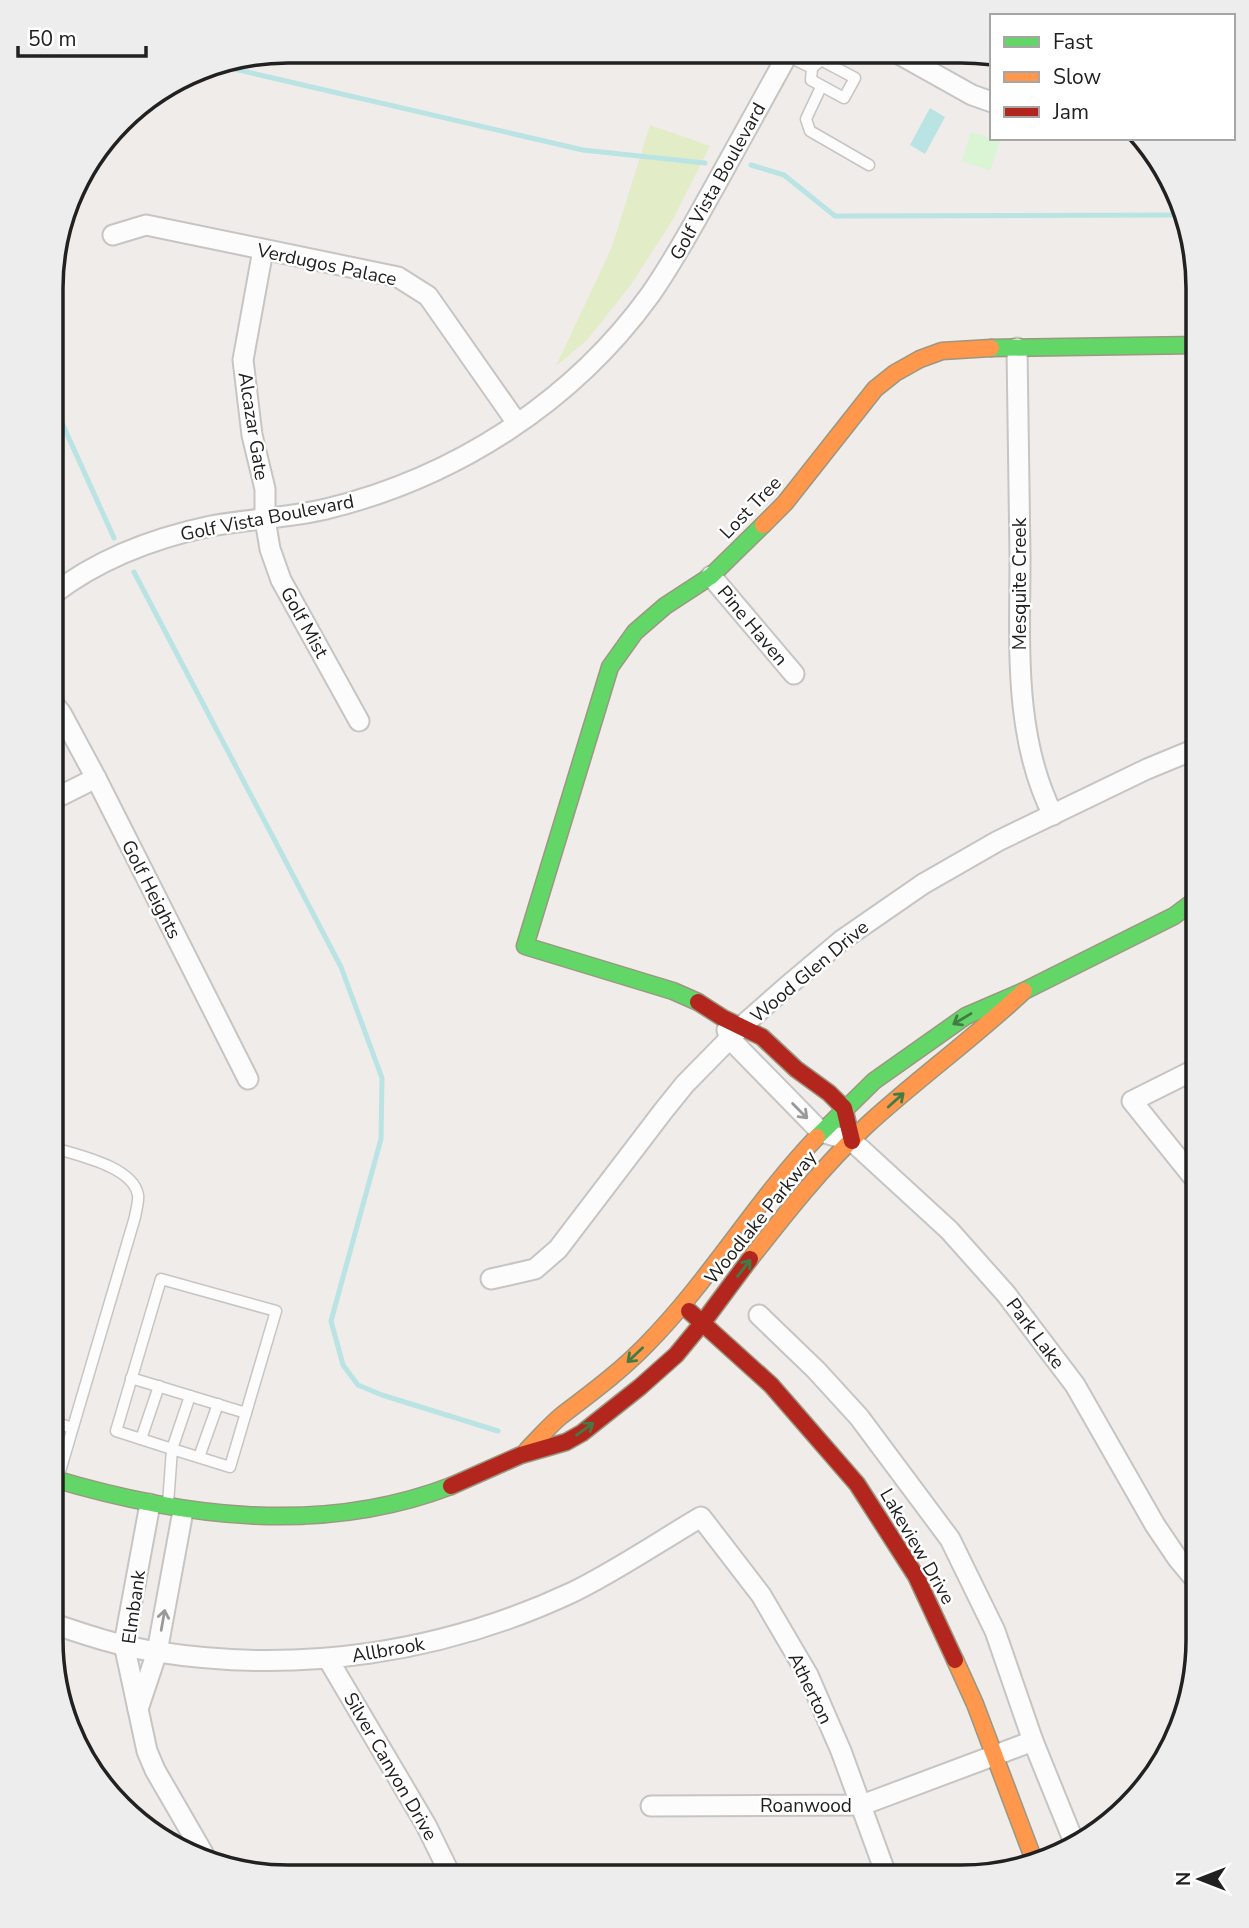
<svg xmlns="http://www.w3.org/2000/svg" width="1249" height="1928" font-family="'Nunito Sans',sans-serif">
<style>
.grass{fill:#e2edc7}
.park{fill:#daf5d4}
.water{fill:#bae3e4}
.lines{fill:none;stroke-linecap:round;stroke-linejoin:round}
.stream{stroke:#bae3e4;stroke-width:5}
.lane-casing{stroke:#c6c5c4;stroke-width:13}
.street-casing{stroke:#c6c5c4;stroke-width:23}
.fast-casing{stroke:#9b9780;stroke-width:19}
.slow-casing{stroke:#9b9780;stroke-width:19}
.jam-casing{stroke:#9b9780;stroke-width:19}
.lane{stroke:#fdfcfc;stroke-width:10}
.street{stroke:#fdfcfc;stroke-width:19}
.fast{stroke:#63d668;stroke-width:16}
.slow{stroke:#ff974d;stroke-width:16}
.jam{stroke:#b3261e;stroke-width:16}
.oneway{stroke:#427c44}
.oneway2{stroke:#9a9999}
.labels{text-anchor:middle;stroke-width:5;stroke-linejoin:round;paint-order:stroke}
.street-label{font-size:19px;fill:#212121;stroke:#fff}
.rim{fill:none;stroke:#212121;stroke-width:3.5}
</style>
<rect width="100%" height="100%" fill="#efecea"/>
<path class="grass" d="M650 125 710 146 672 221 630 286 587 340 556 366 612 247Z"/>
<path class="park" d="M971 132 1000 141 990 171 962 161Z"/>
<path class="water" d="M930 108 945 117 925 154 910 145Z"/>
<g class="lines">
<g class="stream">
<path d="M217 65 583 150 705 163"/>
<path d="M751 165 784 175 835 216 1184 215"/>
<path d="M53 403 114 538"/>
<path d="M134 572 341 967 382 1078 381 1139 331 1321 343 1365 358 1385 382 1395 498 1431"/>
</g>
<defs>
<g id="lane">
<path d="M787 56 812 68 811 80 844 98 855 78 821 60 812 68"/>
<path d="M821 87 806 119 810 131 869 165"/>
<path d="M51 1147C76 1155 133 1166 138 1195 139 1201 136 1210 135 1217L58 1478"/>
<path d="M131 1378 246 1413"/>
<path d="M51 1421 72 1428"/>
<path d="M141 1439 159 1386"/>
<path d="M199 1457 218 1404"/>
<path d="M168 1504 172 1449 230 1467 276 1311 161 1279 116 1431 172 1449 190 1396"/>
</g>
<g id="street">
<path d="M897 53 972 95 992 102"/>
<path d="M113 235 146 225 398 277 428 296 517 423"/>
<path d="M263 250 243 360 252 435 265 489V519L270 549 281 580 359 721"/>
<path d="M1017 348C1018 417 1019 487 1020 557 1020 643 1013 736 1053 815"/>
<path d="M711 576 794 674"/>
<path d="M52 595C98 559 154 538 211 526 249 519 288 518 326 509 454 478 572 403 650 295 674 261 694 223 715 186 739 142 764 97 789 52"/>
<path d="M52 702 61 713 96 778 248 1079"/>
<path d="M52 800 96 778"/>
<path d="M727 1030 730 1039 821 1132 852 1141 949 1230 1006 1294 1075 1385 1155 1525 1178 1559 1198 1583"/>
<path d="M1198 1183 1132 1101 1198 1068"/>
<path d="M491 1279 535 1269 558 1249 664 1110 685 1084 742 1026 785 988 842 940 923 884 998 841 1147 769 1198 748"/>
<path d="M150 1504 124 1644 147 1751 155 1770 203 1853"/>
<path d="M51 1623C86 1635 122 1647 158 1652 300 1674 443 1653 573 1592 616 1571 660 1541 701 1517L761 1595 808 1675 841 1751 887 1877"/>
<path d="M328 1659 426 1825 451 1876"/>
<path d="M138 1709 157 1652 183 1511"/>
<path d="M1033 1741 1074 1842"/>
<path d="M651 1806 862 1805 1033 1741 995 1631 950 1539 859 1417 816 1370 759 1315"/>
</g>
<g id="fast">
<path d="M991 348 1198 345"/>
<path d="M698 1002 673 991 525 946 610 667 635 632 665 606 711 576 763 525"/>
<path d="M817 1137 874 1081 966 1016 1024 991 1174 916 1198 898"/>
<path d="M51 1478C181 1517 321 1536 451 1486"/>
</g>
<g id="slow">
<path d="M763 525 785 503 875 389 895 373 920 359 942 351 991 348"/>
<path d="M750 1259C786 1213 823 1166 866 1126 917 1079 973 1039 1024 991"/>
<path d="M527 1450C538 1439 549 1426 561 1416 591 1393 621 1371 647 1344 710 1280 755 1202 817 1137"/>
<path d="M955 1660 975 1704 1035 1863"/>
</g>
<g id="jam">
<path d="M698 1002 723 1018 762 1037 796 1069 829 1093 844 1108 852 1141"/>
<path d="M689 1311 771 1385 857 1484 916 1576 955 1660"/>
<path d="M451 1486 521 1455 566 1442 582 1433 640 1387 676 1355 704 1321 750 1259"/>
</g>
</defs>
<use href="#lane" class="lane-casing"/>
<use href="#street" class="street-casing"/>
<use href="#fast" class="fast-casing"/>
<use href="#slow" class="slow-casing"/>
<use href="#jam" class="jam-casing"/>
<use href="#lane" class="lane"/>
<use href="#street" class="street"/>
<use href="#fast" class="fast"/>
<use href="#slow" class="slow"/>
<use href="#jam" class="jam"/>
</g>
<defs><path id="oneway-shaft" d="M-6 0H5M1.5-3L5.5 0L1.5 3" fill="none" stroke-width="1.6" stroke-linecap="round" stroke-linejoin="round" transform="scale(1.75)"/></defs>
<g class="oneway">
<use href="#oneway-shaft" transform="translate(962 1019) rotate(149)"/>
<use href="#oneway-shaft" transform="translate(896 1100) rotate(-42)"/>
<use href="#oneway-shaft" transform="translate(744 1268) rotate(-52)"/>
<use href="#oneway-shaft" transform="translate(635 1355) rotate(137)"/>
<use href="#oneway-shaft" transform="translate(585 1429) rotate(-36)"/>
</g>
<g class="oneway2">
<use href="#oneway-shaft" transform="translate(800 1111) rotate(45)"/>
<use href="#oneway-shaft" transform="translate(163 1620) rotate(-80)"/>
</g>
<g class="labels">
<g class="street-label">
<text transform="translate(717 181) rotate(-61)" y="7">Golf Vista Boulevard</text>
<text transform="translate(327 264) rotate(12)" y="7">Verdugos Palace</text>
<text transform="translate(254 426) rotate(81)" y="7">Alcazar Gate</text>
<text transform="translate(750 507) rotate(-46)" y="7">Lost Tree</text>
<text transform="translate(267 517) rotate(-11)" y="7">Golf Vista Boulevard</text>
<text transform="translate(1019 584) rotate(-90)" y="7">Mesquite Creek</text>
<text transform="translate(305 622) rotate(61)" y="7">Golf Mist</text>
<text transform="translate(753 625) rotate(50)" y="7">Pine Haven</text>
<text transform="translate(152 889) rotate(63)" y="7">Golf Heights</text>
<text transform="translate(809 971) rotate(-40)" y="7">Wood Glen Drive</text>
<text transform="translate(760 1217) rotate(-51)" y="7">Woodlake Parkway</text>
<text transform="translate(1036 1333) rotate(53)" y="7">Park Lake</text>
<text transform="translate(918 1546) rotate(60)" y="7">Lakeview Drive</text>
<text transform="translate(133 1607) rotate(-82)" y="7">Elmbank</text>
<text transform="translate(388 1649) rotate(-10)" y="7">Allbrook</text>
<text transform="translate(811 1688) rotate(64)" y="7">Atherton</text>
<text transform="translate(391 1766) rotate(60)" y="7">Silver Canyon Drive</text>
<text x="806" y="1812">Roanwood</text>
</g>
</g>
<path d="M0 0H1249V1928H0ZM288 63H961A225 225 0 0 1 1186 288V1640A225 225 0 0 1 961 1865H288A225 225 0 0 1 63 1640V288A225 225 0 0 1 288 63Z" fill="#ededed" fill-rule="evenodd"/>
<path class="rim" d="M288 63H961A225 225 0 0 1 1186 288V1640A225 225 0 0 1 961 1865H288A225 225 0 0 1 63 1640V288A225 225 0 0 1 288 63Z"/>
<rect x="990" y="14" width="245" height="126" fill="#ffffff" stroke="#a6a6a6" stroke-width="2"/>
<rect x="1004" y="37" width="35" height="10" fill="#63d668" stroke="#a6a6a6" stroke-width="2"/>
<text x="1053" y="49" font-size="21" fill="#212121">Fast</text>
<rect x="1004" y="72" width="35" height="10" fill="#ff974d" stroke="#a6a6a6" stroke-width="2"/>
<text x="1053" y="84" font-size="21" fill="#212121">Slow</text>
<rect x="1004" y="107" width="35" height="10" fill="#b3261e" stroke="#a6a6a6" stroke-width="2"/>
<text x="1053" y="119" font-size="21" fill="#212121">Jam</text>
<g transform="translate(1200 1879) rotate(270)" stroke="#ffffff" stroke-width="5" paint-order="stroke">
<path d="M0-5L12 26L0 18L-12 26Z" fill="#212121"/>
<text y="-10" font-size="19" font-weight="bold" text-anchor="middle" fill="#212121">N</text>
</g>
<path d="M18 46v10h128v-10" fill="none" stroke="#212121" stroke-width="3.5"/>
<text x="28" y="46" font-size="21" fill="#212121" stroke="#ffffff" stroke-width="5" paint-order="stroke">50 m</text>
</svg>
